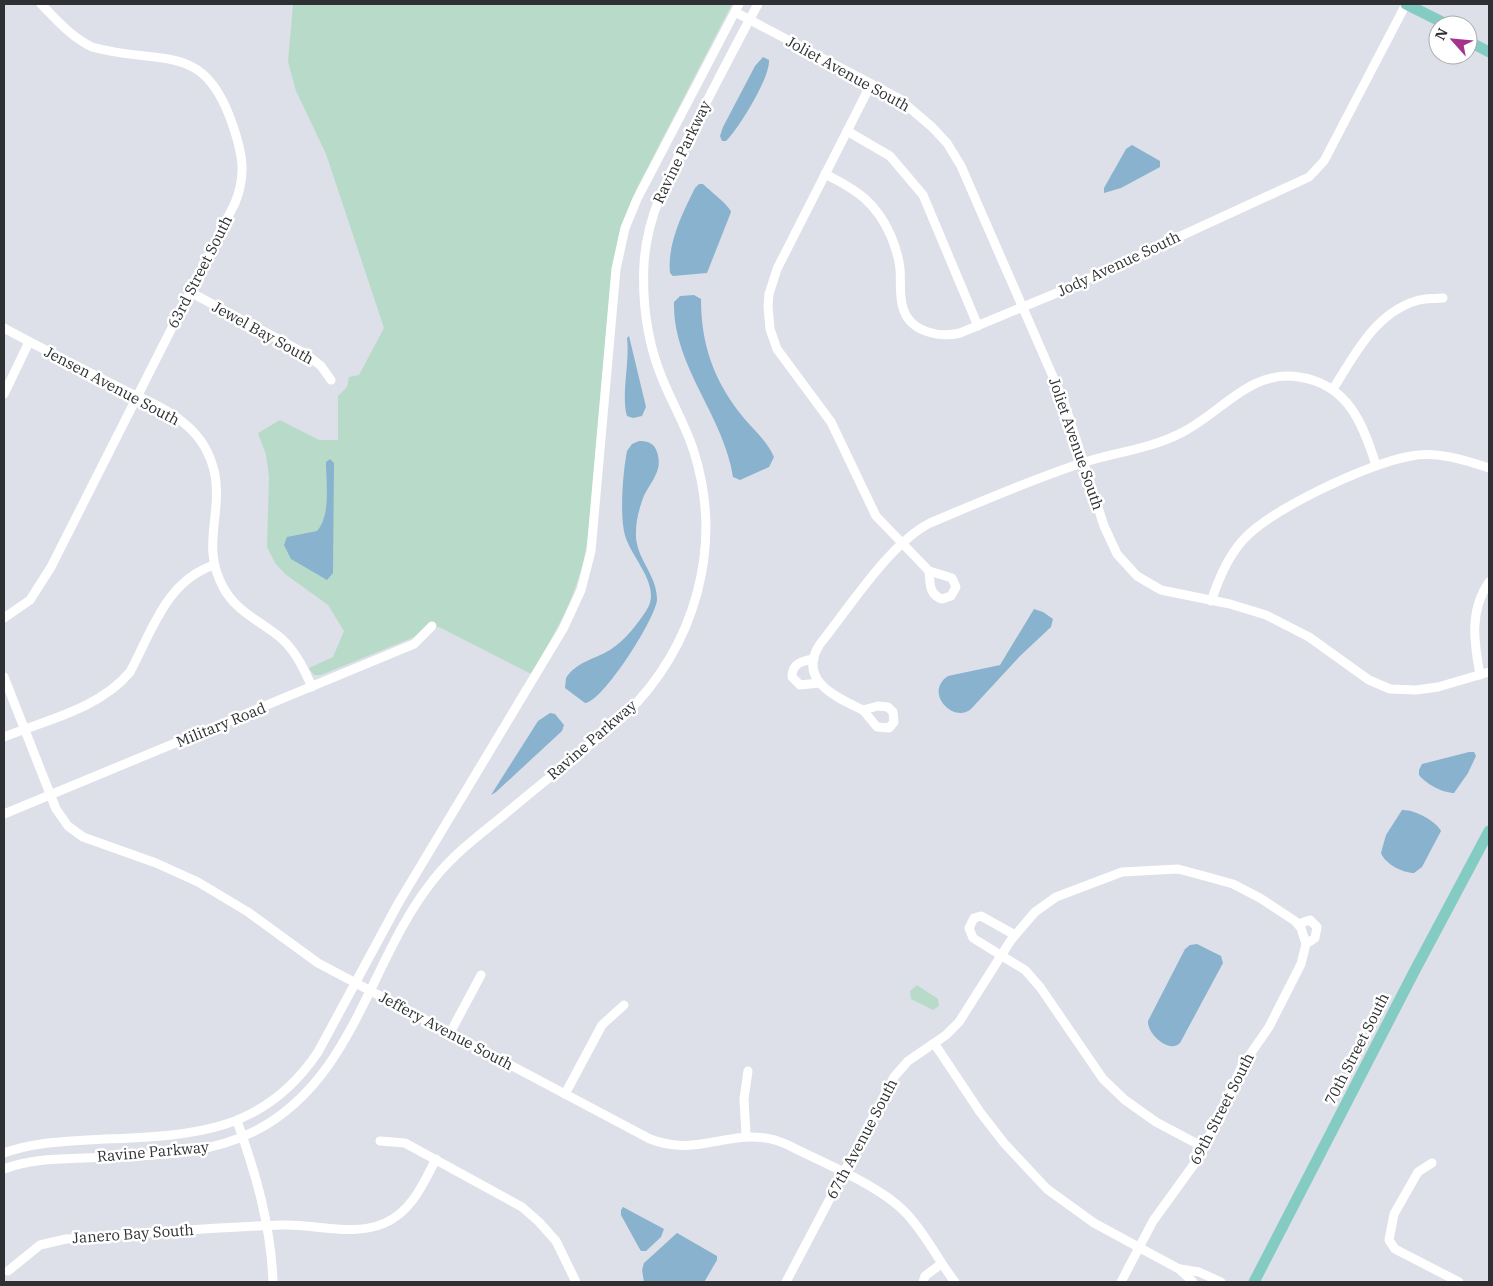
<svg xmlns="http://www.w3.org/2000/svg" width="1493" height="1286" font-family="'IBM Plex Serif',serif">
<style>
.green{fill:#b8dbc9}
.water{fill:#88b2ce}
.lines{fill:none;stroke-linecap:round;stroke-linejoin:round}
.minor{stroke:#fff;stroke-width:9}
.major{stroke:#83cbc3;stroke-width:11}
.labels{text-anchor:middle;stroke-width:5;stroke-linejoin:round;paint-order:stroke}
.street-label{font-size:15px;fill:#2e3033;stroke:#fff}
</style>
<rect width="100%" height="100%" fill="#dde0e8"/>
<g class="green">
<path d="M293 4H732L637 188 619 234 611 277 589 528C583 586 560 625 531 674L439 627 321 675H314L309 668 333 657 344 631 328 605 285 574 275 563 267 547 269 477 266 455 258 433 280 420 319 440H338V396L347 387 349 377 359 375 384 328 326 154 296 91 288 62Z"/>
<path d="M917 985 938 999 939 1006 933 1010 911 999 910 991Z"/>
</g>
<g class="water">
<path d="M763 57 769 60C770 78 739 128 726 141H722L720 136 723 127 755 66Z"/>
<path d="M1132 145 1160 161V167L1121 188 1104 193V188L1126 149Z"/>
<path d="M699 184H703C709 190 730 206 731 212L707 273 673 276 670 273C667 244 682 214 695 188Z"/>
<path d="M694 295 701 299C701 345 714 381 743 417 753 429 768 442 774 457L769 467 740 480 733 477C724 416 672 365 674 302L680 296Z"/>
<path d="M629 336 646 407 642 416 633 418 627 416C621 394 630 362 627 338Z"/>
<path d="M639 441C648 441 654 443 657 452 664 473 648 483 642 501 639 510 636 521 636 531 634 557 657 574 657 599 657 617 602 703 585 703L565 688 566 678C576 662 595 659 610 650 625 640 637 625 646 611 664 585 628 556 624 531 620 511 623 471 627 451L632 444Z"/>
<path d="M330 459 334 463 333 573 327 580 291 559 284 545 287 537 317 531C331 516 326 482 326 462Z"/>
<path d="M1034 609 1043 612 1053 619 1051 627 1020 656 971 709C954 724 923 693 948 676L1000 665Z"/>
<path d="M550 713 555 714 564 725 562 731 496 792 491 795 538 721Z"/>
<path d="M1469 752H1474L1476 756 1468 773 1454 793C1443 793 1426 784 1419 775V770L1422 764Z"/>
<path d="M1402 810C1414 809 1436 821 1441 831L1422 867 1414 873C1403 873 1385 864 1381 853L1386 835Z"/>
<path d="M1197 944 1221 956 1223 963 1180 1043C1169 1054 1147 1034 1148 1021L1185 949 1190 945Z"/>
<path d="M623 1207 664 1229 661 1237 646 1251H641L638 1246 621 1215V1210Z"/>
<path d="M677 1233 717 1256V1260L706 1279 704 1282H644L642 1270 644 1263Z"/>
</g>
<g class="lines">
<g class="minor">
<path d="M735 12 898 98 932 127 947 143 961 166 1064 402 1104 526 1117 554 1137 576 1161 590 1230 604 1266 615 1309 637 1369 680 1390 689 1416 690 1438 687 1489 672"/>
<path d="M871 84 777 269 769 294 768 306 770 329 777 349 831 422 876 516 929 571"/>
<path d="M847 131 890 156 923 195 978 326"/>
<path d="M825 174C857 190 876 202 891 236 895 246 899 258 900 269 901 282 899 296 903 308 910 332 939 338 960 333L1059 292 1309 177 1324 161 1406 4"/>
<path d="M190 292 306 354 321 366 331 380"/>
<path d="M4 328C44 350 85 370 126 391 145 400 169 409 185 424 201 437 211 455 215 475 222 515 201 547 223 587 237 613 261 621 282 639 296 652 304 669 312 687"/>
<path d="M1333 389C1354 356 1375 313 1416 301 1424 298 1434 299 1443 298"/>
<path d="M4 394 29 342"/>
<path d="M929 571 952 578 956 587 951 596 942 599C929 595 930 583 929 571Z"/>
<path d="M1211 601C1219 579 1227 558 1243 540 1271 509 1369 463 1411 456 1437 451 1465 460 1489 468"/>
<path d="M4 618 30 600 51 567 235 203C246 176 243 156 234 129 205 38 163 67 92 47 71 37 57 20 41 4"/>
<path d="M814 659C802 661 792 663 792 677L800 685 819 683"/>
<path d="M1480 675C1474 642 1469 611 1489 582"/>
<path d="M4 677 56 809 68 826 83 837 156 863 198 882 248 912 318 963 650 1139C703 1160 736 1121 788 1145 823 1163 877 1184 904 1211 925 1232 937 1259 955 1282"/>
<path d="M878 706 888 707 893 712 894 722 889 728 877 727 863 710Z"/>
<path d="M863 710C837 698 796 680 820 644 849 608 890 543 930 523 980 502 1030 480 1082 463 1116 452 1151 449 1183 432 1222 412 1251 369 1299 377 1348 384 1363 424 1376 465"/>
<path d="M4 737C46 720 99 709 130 672 152 631 166 581 214 565"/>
<path d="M4 814 414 644 432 626"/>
<path d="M1298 924 1310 920 1317 927 1315 938 1306 944"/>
<path d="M1015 935 981 916 974 918 969 928 973 938 1025 970 1040 987 1103 1079 1125 1100 1156 1122 1205 1148"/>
<path d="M450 1033 481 975"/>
<path d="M934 1043 980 1112 1004 1143 1047 1189 1094 1223 1179 1269 1193 1282"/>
<path d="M565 1094 602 1025 624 1005"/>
<path d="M237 1121C256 1174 271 1226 273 1282"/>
<path d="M746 1135 744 1099 748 1071"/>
<path d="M380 1141 405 1143 522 1207 539 1222 556 1241 576 1282"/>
<path d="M4 1153C31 1143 58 1142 87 1140 181 1135 259 1140 318 1052L399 902 563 629 581 590 591 551 616 269 625 228 637 199 739 4"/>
<path d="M1432 1163 1418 1172 1394 1214 1389 1240 1395 1249 1459 1282"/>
<path d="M4 1169C30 1159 58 1159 85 1158 142 1155 203 1158 255 1131 355 1080 369 959 434 879 454 854 479 835 504 815 544 781 586 749 625 715 695 646 724 547 694 452 686 426 672 403 662 378 647 341 642 303 644 264 647 212 672 169 695 124 716 84 736 44 758 4"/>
<path d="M1180 1269 1199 1272 1221 1282"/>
<path d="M8 1271 40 1245 66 1239C138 1234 211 1227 283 1225 316 1224 353 1237 385 1223 412 1211 423 1184 436 1159"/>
<path d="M786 1282 894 1077 908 1061 946 1035 959 1022 1011 940 1035 912 1056 897 1122 872 1178 869 1208 877 1233 884 1260 898 1295 921 1301 928 1306 944 1301 964 1269 1027 1242 1066 1200 1156 1153 1221 1121 1282"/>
<path d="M923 1282 925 1276 941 1264"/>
</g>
<g class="major">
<path d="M1406 4 1448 25"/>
<path d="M1468 41 1489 52"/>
<path d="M1254 1282 1414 972 1489 831"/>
</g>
</g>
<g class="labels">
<g class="street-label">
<text transform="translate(848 74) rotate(29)" y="5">Joliet Avenue South</text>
<text transform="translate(682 152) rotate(-64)" y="5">Ravine Parkway</text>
<text transform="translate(1119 264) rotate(-25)" y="5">Jody Avenue South</text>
<text transform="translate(200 272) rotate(-63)" y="5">63rd Street South</text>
<text transform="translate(263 333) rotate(29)" y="5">Jewel Bay South</text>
<text transform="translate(112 386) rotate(28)" y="5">Jensen Avenue South</text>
<text transform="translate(1076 444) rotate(71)" y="5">Joliet Avenue South</text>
<text transform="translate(221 725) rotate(-22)" y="5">Military Road</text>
<text transform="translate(592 740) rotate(-41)" y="5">Ravine Parkway</text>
<text transform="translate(446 1031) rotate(28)" y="5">Jeffery Avenue South</text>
<text transform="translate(1357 1049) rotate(-63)" y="5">70th Street South</text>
<text transform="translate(1222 1109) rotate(-63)" y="5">69th Street South</text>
<text transform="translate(862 1139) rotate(-62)" y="5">67th Avenue South</text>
<text transform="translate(153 1152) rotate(-5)" y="5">Ravine Parkway</text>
<text transform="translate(133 1234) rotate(-4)" y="5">Janero Bay South</text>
</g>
</g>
<rect width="1493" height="1286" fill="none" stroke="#2e3033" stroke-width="10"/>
<g transform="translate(1453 40) rotate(297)"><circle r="24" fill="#ffffff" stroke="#abacad"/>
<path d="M0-4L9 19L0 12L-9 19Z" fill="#a5328b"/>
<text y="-8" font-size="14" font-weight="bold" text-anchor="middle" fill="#2e3033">N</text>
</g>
</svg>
